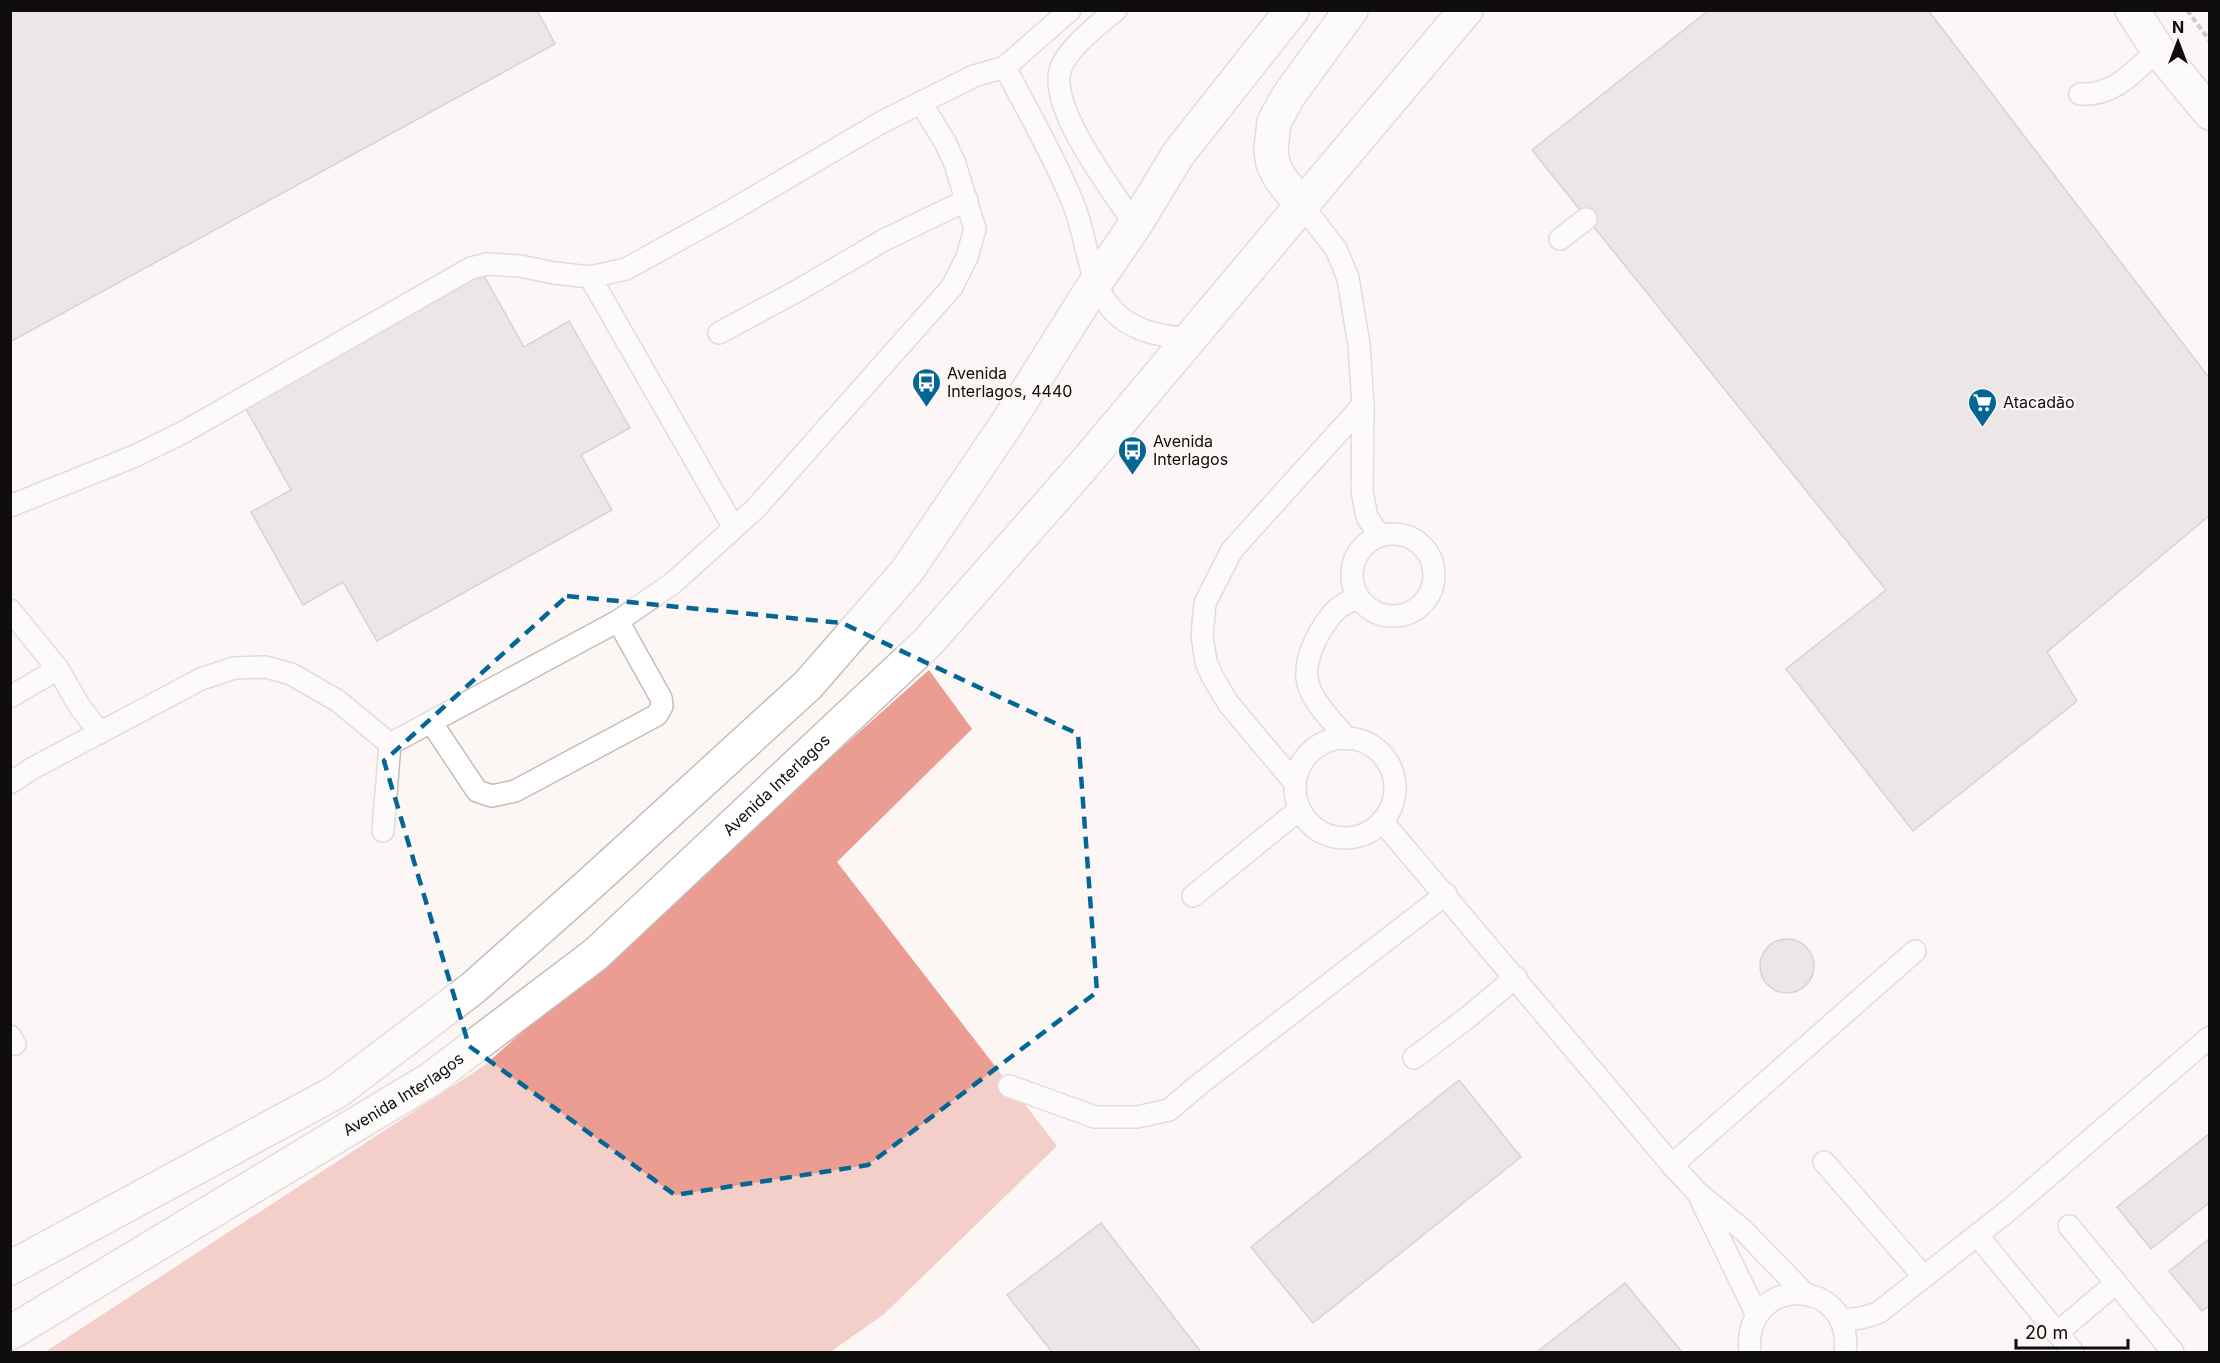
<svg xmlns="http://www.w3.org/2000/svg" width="2220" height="1363" font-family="Inter,sans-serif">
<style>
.forest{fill:#eb9d91}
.building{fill:#d9d3d2;stroke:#aea9a8;stroke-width:1.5}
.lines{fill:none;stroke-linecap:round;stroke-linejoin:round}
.lane-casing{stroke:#c3bebd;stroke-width:24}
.primary-casing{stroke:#c3bebd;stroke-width:36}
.path{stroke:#999494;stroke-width:4;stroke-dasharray:6 3;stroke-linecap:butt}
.lane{stroke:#fff;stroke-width:21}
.primary{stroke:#fff;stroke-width:33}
.marked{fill:none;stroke:#046695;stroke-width:4.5;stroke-dasharray:12 8;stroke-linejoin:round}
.labels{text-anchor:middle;stroke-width:4.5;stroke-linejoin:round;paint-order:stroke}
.poi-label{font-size:16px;fill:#0f0d0d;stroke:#fcf6f5;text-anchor:start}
.street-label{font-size:16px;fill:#0f0d0d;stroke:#fcf6f5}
</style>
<rect width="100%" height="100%" fill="#fcf6f5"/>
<path class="forest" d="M929 670 972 729 837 862 1057 1146 883 1315 830 1352H45L485 1065Z"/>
<g class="building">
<path d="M10 10H537L555 44 10 342Z"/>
<path d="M1709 10H1928L2210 379V515L2047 652 2077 701 1913 831 1786 669 1886 590 1532 150Z"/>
<path d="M483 274 524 347 569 321 630 428 581 455 612 510 377 641 343 582 303 605 251 512 291 490 244 405Z"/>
<circle cx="1787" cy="966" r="27"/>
<path d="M1459 1080 1521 1157 1313 1323 1251 1247Z"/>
<path d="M2210 1133V1202L2151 1249 2117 1207Z"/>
<path d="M1101 1223 1201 1352H1052L1007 1295Z"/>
<path d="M2210 1238V1305L2202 1311 2169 1271Z"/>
<path d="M1625 1283 1682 1352H1537Z"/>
</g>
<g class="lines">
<defs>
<g id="lane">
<path d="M1070 10 1005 67C1028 112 1054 156 1073 203 1087 236 1087 279 1110 307 1129 331 1160 336 1189 339"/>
<path d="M1116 10C1099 24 1065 50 1060 71 1050 111 1113 191 1135 225"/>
<path d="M2080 94C2115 96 2133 72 2158 50"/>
<path d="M1301 204 1336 249 1348 278 1359 345 1363 405 1362 491 1367 517 1379 535"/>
<path d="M1560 239 1586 219"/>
<path d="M590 277 734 528"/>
<path d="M719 333 797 291 884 240 967 200"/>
<path d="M10 506 135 456 182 433 471 268 487 264 520 266 554 273 590 277 626 269 729 212 882 122 974 76 1005 67"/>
<circle cx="1393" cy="575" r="41"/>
<path d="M10 610 58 669 80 707 100 733"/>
<path d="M10 697 58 669"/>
<path d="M431 722 477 791 492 796 515 791 657 715 662 706 661 698 618 621"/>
<circle cx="1345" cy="788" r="50"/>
<path d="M1347 739C1314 699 1290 683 1321 630 1331 614 1339 603 1358 599"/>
<path d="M10 783 33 768 201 679 234 668 266 667 291 674 338 701 390 744"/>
<path d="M1295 783 1228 703 1212 676 1206 662 1202 636 1205 603 1232 550 1363 405"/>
<path d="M1382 821 1672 1165 1697 1192 1743 1230 1805 1294"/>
<path d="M383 831 390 744 618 621 673 583 756 508 952 287 967 257 975 229 955 164 945 142 921 103"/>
<path d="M1193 896 1300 809"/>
<path d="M10 1036 15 1044"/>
<path d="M1414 1058 1467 1018 1516 977"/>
<path d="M1009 1086 1095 1117H1137L1169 1110 1201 1083 1446 894"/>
<path d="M1824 1162 1924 1277"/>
<path d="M1672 1165 1915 951"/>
<path d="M1701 1200 1757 1315"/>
<path d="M2069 1226 2173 1352"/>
<path d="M1977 1235 2073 1352"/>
<path d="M1841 1320 1861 1318 1878 1313 2009 1210 2210 1037"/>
<path d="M2057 1333 2116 1283"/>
<path d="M1750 1352C1742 1274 1854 1275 1845 1352"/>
</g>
<g id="primary">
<path d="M2132 10 2158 50 2210 113"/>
<path d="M1301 204 1280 178 1273 164 1271 149 1274 122 1289 95 1351 10"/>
<path d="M10 1268 336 1092 473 988 590 884 808 685 907 571 1008 422 1096 282 1135 225 1179 153 1292 10"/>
<path id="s1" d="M10 1333 431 1079 596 954 928 642 1082 467 1466 10"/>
</g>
</defs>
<use href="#lane" class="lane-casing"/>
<use href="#primary" class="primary-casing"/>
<path class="path" d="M2187 10 2210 41"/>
<use href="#lane" class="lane"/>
<use href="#primary" class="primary"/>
</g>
<path d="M0 0H2220V1363H0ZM567 596 842 623 1078 734 1097 992 868 1165 675 1195 469 1046 384 761Z" fill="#fcf6f5" fill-opacity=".55" fill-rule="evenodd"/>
<path class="marked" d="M567 596 842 623 1078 734 1097 992 868 1165 675 1195 469 1046 384 761Z"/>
<defs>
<symbol id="bus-pin" viewBox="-11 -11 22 30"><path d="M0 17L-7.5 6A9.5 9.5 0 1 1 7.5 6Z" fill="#046695" stroke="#fcf6f5"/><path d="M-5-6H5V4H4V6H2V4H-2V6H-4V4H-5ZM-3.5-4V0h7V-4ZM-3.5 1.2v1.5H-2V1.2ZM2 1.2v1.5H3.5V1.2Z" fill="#fff"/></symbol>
<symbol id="supermarket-pin" viewBox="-11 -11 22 30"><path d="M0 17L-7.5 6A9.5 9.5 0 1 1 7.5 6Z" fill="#046695" stroke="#fcf6f5"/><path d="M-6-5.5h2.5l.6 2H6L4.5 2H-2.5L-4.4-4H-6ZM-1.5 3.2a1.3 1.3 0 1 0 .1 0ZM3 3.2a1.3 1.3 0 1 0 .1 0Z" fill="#fff"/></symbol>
</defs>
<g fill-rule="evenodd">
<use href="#bus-pin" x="910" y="366" width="33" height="45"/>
<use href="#supermarket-pin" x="1966" y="386" width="33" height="45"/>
<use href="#bus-pin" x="1116" y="434" width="33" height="45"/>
</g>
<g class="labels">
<g class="poi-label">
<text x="947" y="379">Avenida<tspan x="947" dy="18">Interlagos, 4440</tspan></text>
<text x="2003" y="408">Atacadão</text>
<text x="1153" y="447">Avenida<tspan x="1153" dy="18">Interlagos</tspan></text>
</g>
<g class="street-label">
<text dy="6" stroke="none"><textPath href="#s1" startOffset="946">Avenida Interlagos</textPath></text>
<text dy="6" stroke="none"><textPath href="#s1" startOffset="460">Avenida Interlagos</textPath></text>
</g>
</g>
<rect width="2220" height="1363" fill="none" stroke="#0f0d0d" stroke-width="24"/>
<g transform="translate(2178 42)" stroke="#fcf6f5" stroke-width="4.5" paint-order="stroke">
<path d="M0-4.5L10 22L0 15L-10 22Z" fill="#0f0d0d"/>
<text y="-9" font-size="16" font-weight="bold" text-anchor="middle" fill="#0f0d0d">N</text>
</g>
<path d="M2016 1339v9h112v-9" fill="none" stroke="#0f0d0d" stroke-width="3"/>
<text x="2025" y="1339" font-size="18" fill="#0f0d0d" stroke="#fcf6f5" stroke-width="4.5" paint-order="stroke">20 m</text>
</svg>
